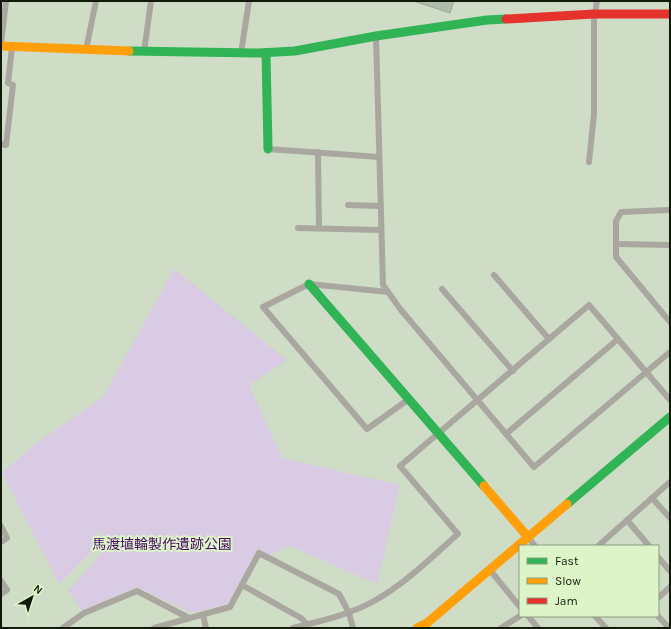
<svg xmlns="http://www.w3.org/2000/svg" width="671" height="629" font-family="Karla,'Noto Sans JP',sans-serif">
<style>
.green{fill:#d9cbe3}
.building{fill:#aebcac;stroke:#9ca999}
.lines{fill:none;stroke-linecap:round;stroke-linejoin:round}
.street{stroke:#a9a79f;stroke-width:6}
.fast{stroke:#30b455;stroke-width:9}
.slow{stroke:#ff9f0a;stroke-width:9}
.jam{stroke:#e5322d;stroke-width:9}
.labels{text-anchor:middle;stroke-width:4;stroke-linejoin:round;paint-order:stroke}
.park-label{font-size:14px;fill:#4a0b67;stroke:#ddf4c9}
</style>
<rect width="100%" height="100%" fill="#d0ddc6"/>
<path class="green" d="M174 269 287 360 249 385 282 458 400 485 377 584 290 546 250 563 232 597 227 604 197 612H190L137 587 82 610 68 591 112 541 94 529 102 541 59 584 2 473 34 445 103 397Z"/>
<path class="building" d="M413 1H454L450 13Z"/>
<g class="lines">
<g class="street">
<path d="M376 36 383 285 401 310 534 467 670 352"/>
<path d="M1 43 6 1"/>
<path d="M86 50 96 1"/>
<path d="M144 52 151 1"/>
<path d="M241 53 249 1"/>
<path d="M1 144 6 145 13 85 8 83 12 47"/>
<path d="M268 149 379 157"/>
<path d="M318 152 319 228"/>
<path d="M589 162 594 114V20L597 1"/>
<path d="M348 205 380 206"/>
<path d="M670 210 621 212 616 221V257L670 322"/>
<path d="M298 228 381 230"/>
<path d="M616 244 670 245"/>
<path d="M494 275 549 339"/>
<path d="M442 289 513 371"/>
<path d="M388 292 309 284 263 307 367 429 409 399"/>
<path d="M506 434 618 339"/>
<path d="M652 498 670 518"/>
<path d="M627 520 649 546"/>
<path d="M1 526 7 538 1 542"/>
<path d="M528 537 535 546"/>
<path d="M598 546 670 482"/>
<path d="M658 557 670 571"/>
<path d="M490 570 520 607"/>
<path d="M1 581 7 590 1 594"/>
<path d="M242 585 301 618 307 624"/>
<path d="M658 598 670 587"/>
<path d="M203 615 206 628"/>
<path d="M528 616 538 628"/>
<path d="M595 616 606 628"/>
<path d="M658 616 669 628"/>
<path d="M63 628 84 613 137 591 189 618"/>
<path d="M154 628 230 607 259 553 339 594 349 613 353 628"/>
<path d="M293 628C320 621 349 615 374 601 405 584 432 557 458 534L400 466 589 305 670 400"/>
<path d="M501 628 520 616"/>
</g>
<g class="fast">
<path d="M129 51 259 53 295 51 376 36 487 20 506 19"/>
<path d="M266 53 268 149"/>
<path d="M309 284 484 486"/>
<path d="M567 504 670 417"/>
</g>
<g class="slow">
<path d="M1 46 129 51"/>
<path d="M484 486 528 537"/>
<path d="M417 628 427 623 567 504"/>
</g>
<path class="jam" d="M506 19 594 14H670"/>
</g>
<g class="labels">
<g class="park-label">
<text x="162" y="549">馬渡埴輪製作遺跡公園</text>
</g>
</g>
<rect width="671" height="629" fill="none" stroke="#11190a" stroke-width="4"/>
<rect x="519" y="545" width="140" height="72" fill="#ddf4c9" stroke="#8b9c7d"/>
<rect x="527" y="558" width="20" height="6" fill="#30b455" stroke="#8b9c7d"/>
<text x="555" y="565" font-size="12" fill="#11190a">Fast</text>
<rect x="527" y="578" width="20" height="6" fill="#ff9f0a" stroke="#8b9c7d"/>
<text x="555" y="585" font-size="12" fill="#11190a">Slow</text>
<rect x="527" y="598" width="20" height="6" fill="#e5322d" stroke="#8b9c7d"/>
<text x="555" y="605" font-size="12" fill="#11190a">Jam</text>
<g transform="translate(32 597) rotate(39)" stroke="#ddf4c9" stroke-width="3" paint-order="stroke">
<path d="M0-3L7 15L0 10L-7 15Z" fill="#11190a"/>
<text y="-6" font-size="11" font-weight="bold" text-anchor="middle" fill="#11190a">N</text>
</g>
</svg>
